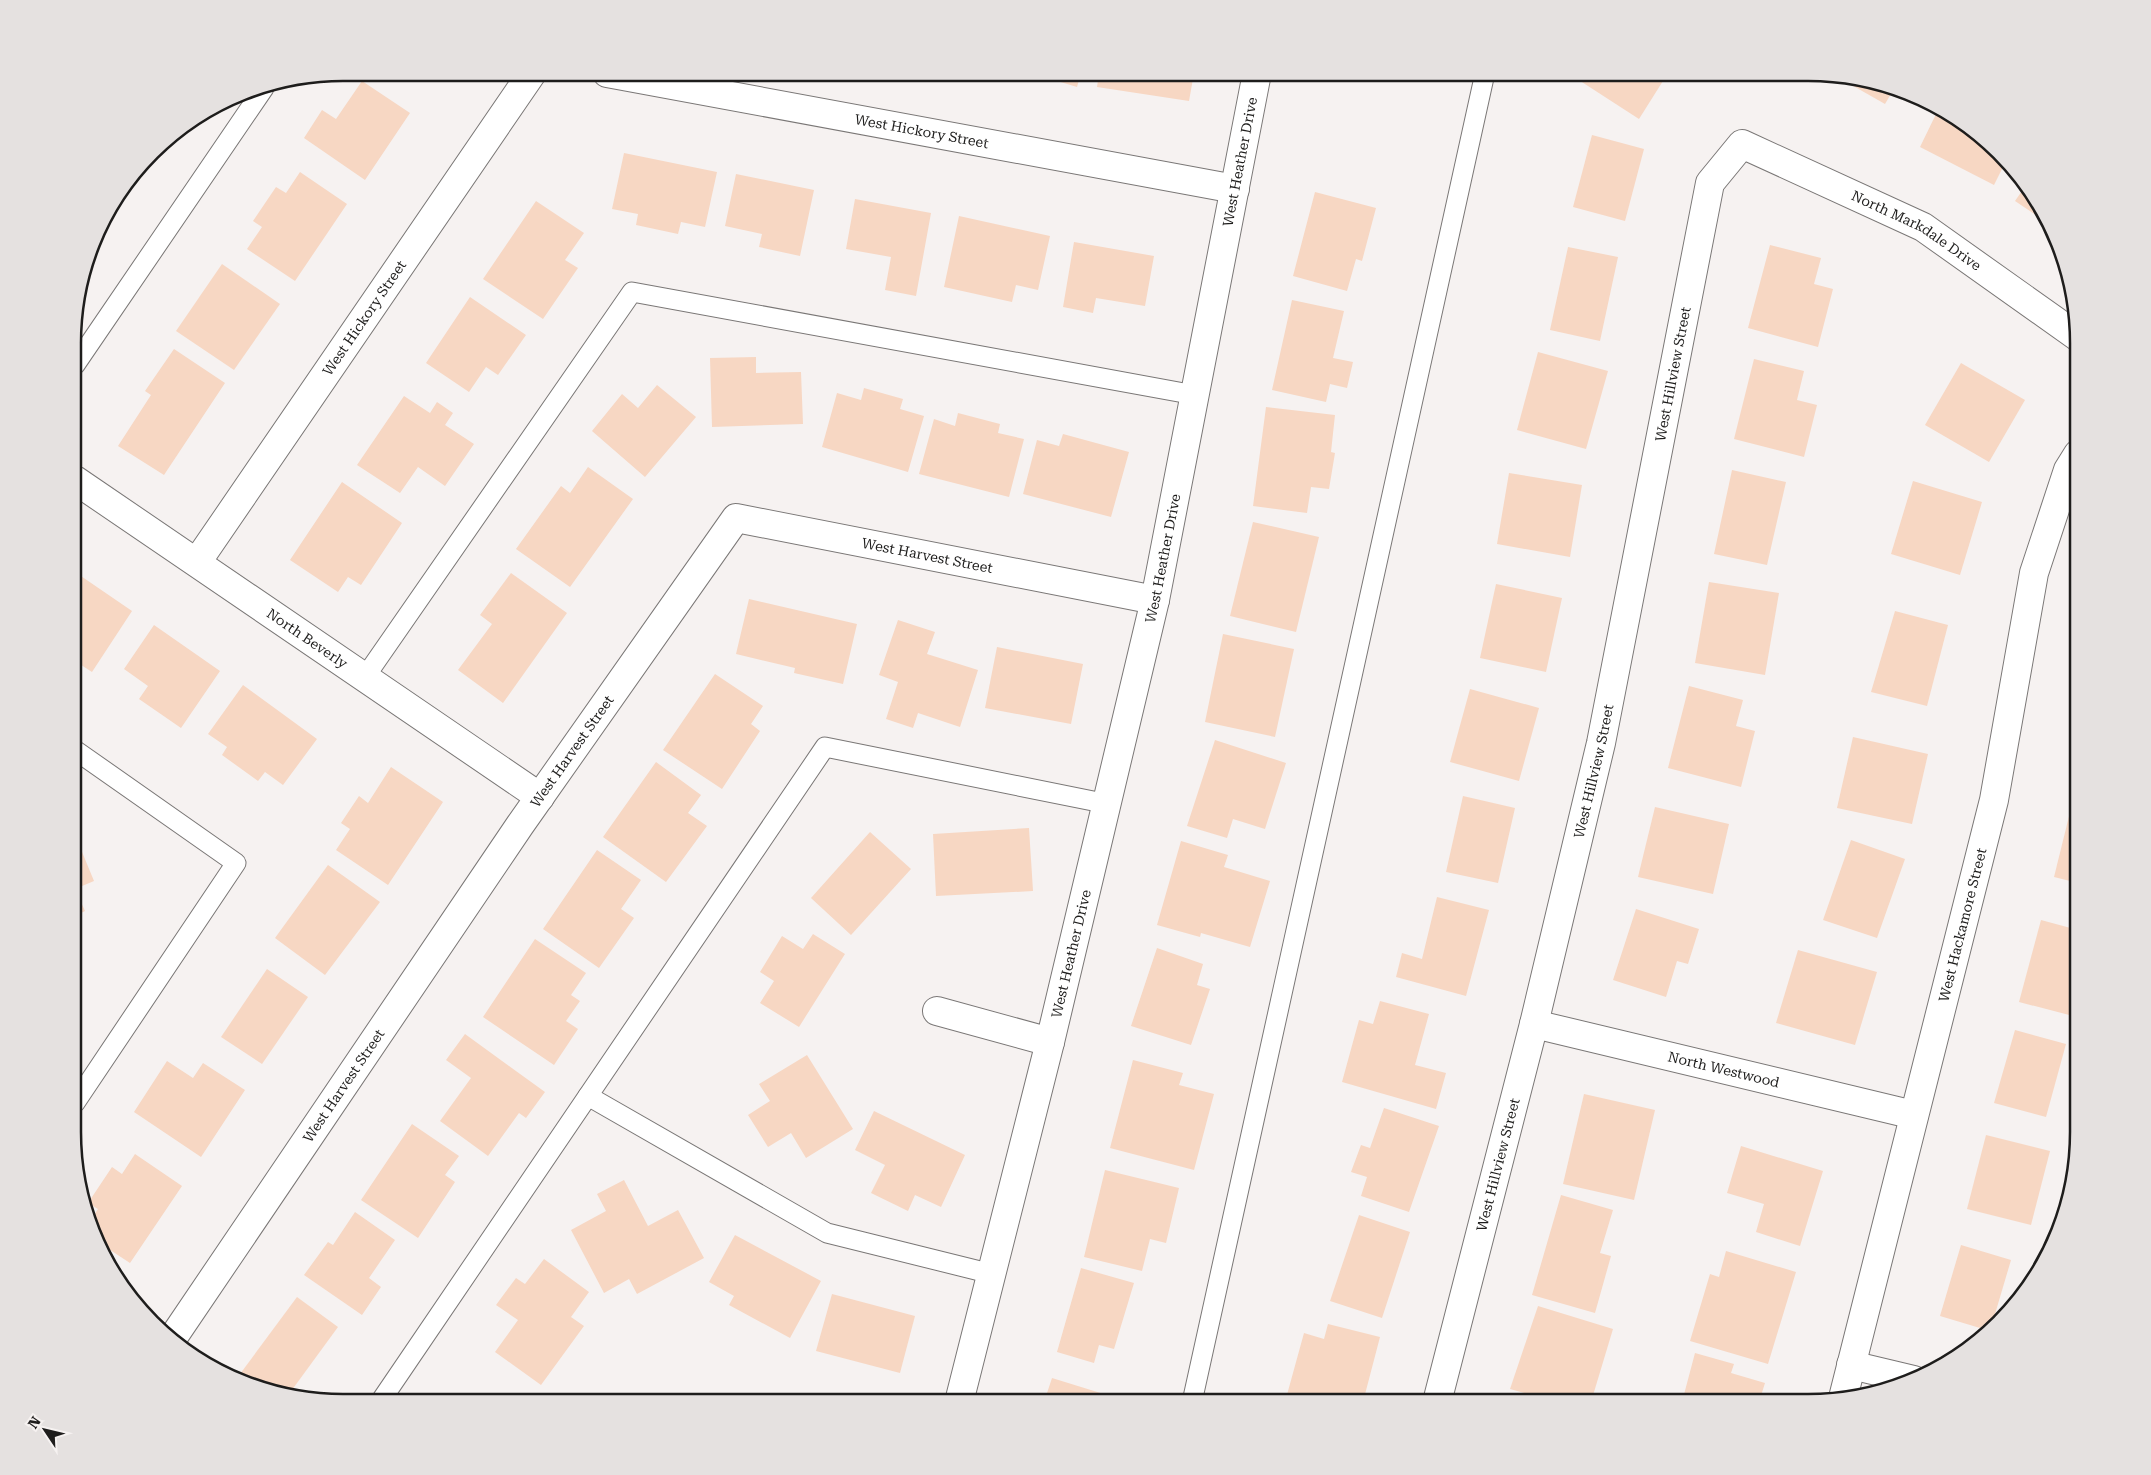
<svg xmlns="http://www.w3.org/2000/svg" width="2151" height="1475" font-family="'Roboto Serif',serif">
<style>
.building{fill:#f7d7c3}
.lines{fill:none;stroke-linecap:round;stroke-linejoin:round}
.service-casing{stroke:#7a7776;stroke-width:21}
.minor-casing{stroke:#7a7776;stroke-width:30}
.service{stroke:#fff;stroke-width:19}
.minor{stroke:#fff;stroke-width:28}
.labels{text-anchor:middle;stroke-width:5;stroke-linejoin:round;paint-order:stroke}
.street-label{font-size:14px;fill:#1e1d1c;stroke:#f6f2f1}
.rim{fill:none;stroke:#1e1d1c;stroke-width:2.5}
</style>
<rect width="100%" height="100%" fill="#f6f2f1"/>
<g class="building">
<path d="M402 73H417L412 79Z"/>
<path d="M1031 73H1081L1077 87Z"/>
<path d="M1099 73H1194L1189 101 1097 87Z"/>
<path d="M1572 73H1668L1639 119 1571 75Z"/>
<path d="M1834 75 1895 87 1885 104Z"/>
<path d="M362 81 410 113 365 180 304 138 322 110 336 119Z"/>
<path d="M1938 110 1972 128 2004 165 1994 185 1920 147Z"/>
<path d="M1592 135 1644 149 1625 221 1573 207Z"/>
<path d="M624 153 717 172 705 227 681 222 678 234 636 225 638 214 612 209Z"/>
<path d="M300 172 347 204 295 281 247 249 262 227 253 221 276 187 286 193Z"/>
<path d="M736 174 814 190 800 256 759 247 762 234 725 226Z"/>
<path d="M2024 188 2042 208 2049 224 2015 201Z"/>
<path d="M1315 192 1376 208 1362 261 1356 259 1347 291 1293 276Z"/>
<path d="M855 199 931 213 916 296 885 290 891 257 846 249Z"/>
<path d="M536 201 584 233 565 260 578 268 543 319 483 279Z"/>
<path d="M959 216 1050 236 1038 290 1016 285 1012 302 944 287Z"/>
<path d="M1074 242 1154 256 1145 306 1096 298 1093 313 1063 307Z"/>
<path d="M1770 245 1821 258 1814 284 1833 289 1818 347 1748 328Z"/>
<path d="M1568 247 1618 257 1600 341 1550 330Z"/>
<path d="M222 264 280 304 234 370 176 331Z"/>
<path d="M470 297 526 335 498 375 486 367 469 392 426 363Z"/>
<path d="M1292 300 1344 311 1333 358 1353 362 1347 388 1330 384 1326 402 1272 390Z"/>
<path d="M174 349 225 383 164 475 118 446 151 395 145 391Z"/>
<path d="M1538 352 1608 371 1586 449 1517 430Z"/>
<path d="M756 357V373L801 372 803 424 712 427 710 358Z"/>
<path d="M1754 359 1804 371 1797 400 1817 405 1804 457 1734 439Z"/>
<path d="M1961 363 2025 400 1989 462 1925 425Z"/>
<path d="M657 385 696 417 645 477 592 431 622 394 638 408Z"/>
<path d="M864 388 903 399 900 409 924 416 908 472 822 447 837 393 861 400Z"/>
<path d="M404 396 430 413 437 402 453 413 445 425 474 444 445 486 418 467 400 493 357 465Z"/>
<path d="M1266 407 1335 415 1331 452 1335 453 1329 489 1311 487 1307 513 1253 506Z"/>
<path d="M958 413 1000 424 998 433 1024 439 1009 497 919 474 934 419 955 426Z"/>
<path d="M1063 434 1129 452 1111 517 1023 494 1037 440 1059 446Z"/>
<path d="M588 467 633 499 570 587 516 549 561 486 570 493Z"/>
<path d="M1732 470 1786 482 1767 565 1714 554Z"/>
<path d="M1509 473 1582 485 1570 557 1497 544Z"/>
<path d="M1913 481 1982 502 1960 575 1891 554Z"/>
<path d="M342 482 402 523 361 585 348 577 338 592 290 560Z"/>
<path d="M1253 522 1319 537 1296 632 1230 616Z"/>
<path d="M75 572 132 611 92 672 75 661Z"/>
<path d="M511 573 567 613 503 703 458 670 492 624 480 615Z"/>
<path d="M1709 582 1779 593 1765 675 1695 663Z"/>
<path d="M1496 584 1562 598 1546 672 1480 658Z"/>
<path d="M749 599 857 624 843 684 794 673 795 668 736 654Z"/>
<path d="M1895 611 1948 625 1927 706 1871 692Z"/>
<path d="M898 620 935 632 927 654 978 670 960 727 918 713 913 728 886 719 898 682 879 675Z"/>
<path d="M154 625 220 671 181 728 139 699 148 686 124 669Z"/>
<path d="M1223 634 1294 649 1275 737 1205 722Z"/>
<path d="M997 647 1083 664 1071 724 985 708Z"/>
<path d="M715 674 763 706 751 724 760 731 722 789 663 750Z"/>
<path d="M243 685 317 739 283 785 265 772 258 781 222 755 227 747 208 734Z"/>
<path d="M1689 686 1743 700 1736 726 1755 731 1741 787 1668 768Z"/>
<path d="M1470 689 1539 708 1519 781 1450 762Z"/>
<path d="M1853 737 1928 754 1912 824 1837 808Z"/>
<path d="M1215 740 1286 763 1265 829 1233 819 1227 838 1187 826Z"/>
<path d="M2077 757H2078V770L2075 769Z"/>
<path d="M656 762 701 795 688 813 707 826 666 882 603 837Z"/>
<path d="M391 767 443 802 388 885 336 850 350 829 341 823 359 796 368 803Z"/>
<path d="M1463 796 1515 808 1498 883 1446 872Z"/>
<path d="M2074 796 2078 797V883L2054 877Z"/>
<path d="M1655 807 1729 824 1713 894 1638 877Z"/>
<path d="M1029 828 1033 891 936 896 933 834Z"/>
<path d="M870 832 911 869 851 935 811 898Z"/>
<path d="M1851 840 1905 859 1877 938 1823 920Z"/>
<path d="M1181 841 1228 855 1224 867 1270 881 1250 947 1201 933 1200 937 1157 925Z"/>
<path d="M80 847 94 881 75 889 85 911 75 916V849Z"/>
<path d="M597 850 641 880 621 909 634 918 599 968 543 929Z"/>
<path d="M328 865 380 902 325 975 275 938Z"/>
<path d="M1437 897 1489 910 1466 996 1396 977 1402 953 1422 959Z"/>
<path d="M1636 909 1699 929 1688 964 1677 961 1666 997 1613 980Z"/>
<path d="M2041 920 2078 930V997L2073 1016 2019 1002Z"/>
<path d="M813 934 845 954 799 1027 760 1003 774 981 760 972 782 936 803 949Z"/>
<path d="M535 939 586 973 571 995 580 1001 566 1021 578 1029 554 1065 483 1017Z"/>
<path d="M1157 948 1203 964 1197 985 1210 989 1191 1045 1131 1026Z"/>
<path d="M1798 950 1877 972 1855 1045 1776 1023Z"/>
<path d="M267 969 308 997 262 1064 221 1037Z"/>
<path d="M1380 1001 1429 1014 1415 1065 1446 1073 1436 1109 1342 1082 1359 1020 1373 1024Z"/>
<path d="M2015 1030 2066 1044 2046 1117 1994 1103Z"/>
<path d="M465 1034 545 1092 526 1118 519 1113 488 1156 440 1121 471 1078 446 1060Z"/>
<path d="M807 1055 853 1129 806 1158 791 1133 768 1147 748 1115 770 1101 759 1084Z"/>
<path d="M1133 1060 1183 1073 1179 1085 1214 1094 1194 1170 1110 1148Z"/>
<path d="M167 1061 193 1078 203 1063 245 1090 201 1157 134 1112Z"/>
<path d="M1584 1094 1655 1110 1634 1200 1563 1184Z"/>
<path d="M1384 1108 1439 1126 1409 1212 1361 1196 1367 1177 1351 1172 1361 1145 1370 1148Z"/>
<path d="M874 1111 965 1155 941 1207 915 1195 908 1211 871 1193 885 1165 855 1150Z"/>
<path d="M412 1124 459 1156 445 1175 455 1182 418 1238 361 1200Z"/>
<path d="M1986 1135 2050 1151 2031 1225 1967 1209Z"/>
<path d="M1741 1146 1823 1171 1800 1246 1756 1232 1764 1204 1727 1193Z"/>
<path d="M135 1154 182 1186 130 1263 101 1244 92 1218 98 1209 88 1203 112 1167 122 1174Z"/>
<path d="M1105 1170 1179 1188 1166 1243 1150 1239 1142 1271 1084 1257Z"/>
<path d="M624 1180 648 1226 678 1210 704 1258 637 1294 629 1279 604 1293 571 1230 606 1211 597 1194Z"/>
<path d="M1561 1195 1613 1210 1600 1253 1611 1256 1595 1313 1532 1295Z"/>
<path d="M355 1212 395 1240 369 1278 381 1287 362 1315 304 1275 328 1242 333 1245Z"/>
<path d="M1359 1215 1410 1232 1382 1318 1330 1301Z"/>
<path d="M735 1235 821 1281 790 1338 729 1305 734 1296 709 1282Z"/>
<path d="M1961 1245 2011 1260 1990 1331 1940 1316Z"/>
<path d="M1726 1251 1796 1272 1768 1364 1690 1341 1710 1274 1719 1277Z"/>
<path d="M544 1259 589 1292 571 1317 584 1326 541 1385 495 1352 518 1320 496 1305 516 1278 525 1284Z"/>
<path d="M1081 1268 1134 1283 1114 1349 1099 1345 1094 1363 1057 1352Z"/>
<path d="M832 1294 915 1316 900 1373 816 1351Z"/>
<path d="M297 1297 338 1327 289 1394 260 1389 240 1374Z"/>
<path d="M1538 1306 1613 1329 1591 1402H1555L1510 1389Z"/>
<path d="M1328 1324 1380 1337 1363 1402H1285L1304 1333 1324 1339Z"/>
<path d="M1695 1353 1734 1364 1731 1373 1765 1383 1759 1402H1682Z"/>
<path d="M1052 1378 1107 1395 1105 1402H1044Z"/>
</g>
<g class="lines">
<defs>
<g id="service">
<path d="M75 365 264 88"/>
<path d="M365 677 632 292 1195 395"/>
<path d="M75 750 236 863 75 1103"/>
<path d="M588 1096 827 1233 992 1274"/>
<path d="M380 1402 825 747 1108 804"/>
<path d="M1192 1402 1485 73"/>
</g>
<g id="minor">
<path id="s1" d="M607 73 1235 189"/>
<path id="s2" d="M75 480 540 797"/>
<path id="s3" d="M197 562 532 73"/>
<path d="M937 1011 1050 1042"/>
<path id="s4" d="M1534 1024 1914 1115"/>
<path id="s5" d="M172 1339 520 825 736 518 1155 600"/>
<path d="M1851 1365 1914 1380"/>
<path id="s6" d="M1843 1398 1994 800 2034 573 2068 470 2078 454"/>
<path id="s7" d="M959 1402 1050 1042 1155 600 1257 73"/>
<path id="s8" d="M1437 1402 1534 1024 1601 743 1710 183 1742 144 1923 227 2078 337"/>
</g>
</defs>
<use href="#service" class="service-casing"/>
<use href="#minor" class="minor-casing"/>
<use href="#service" class="service"/>
<use href="#minor" class="minor"/>
</g>
<g class="labels">
<g class="street-label">
<text dy="5" stroke="none"><textPath href="#s1" startOffset="320">West Hickory Street</textPath></text>
<text dy="5" stroke="none"><textPath href="#s7" startOffset="1272">West Heather Drive</textPath></text>
<text dy="5" stroke="none"><textPath href="#s8" startOffset="1495">North Markdale Drive</textPath></text>
<text dy="5" stroke="none"><textPath href="#s3" startOffset="296">West Hickory Street</textPath></text>
<text dy="5" stroke="none"><textPath href="#s8" startOffset="1055">West Hillview Street</textPath></text>
<text dy="5" stroke="none"><textPath href="#s5" startOffset="1191">West Harvest Street</textPath></text>
<text dy="5" stroke="none"><textPath href="#s7" startOffset="868">West Heather Drive</textPath></text>
<text dy="5" stroke="none"><textPath href="#s2" startOffset="281">North Beverly</textPath></text>
<text dy="5" stroke="none"><textPath href="#s5" startOffset="711">West Harvest Street</textPath></text>
<text dy="5" stroke="none"><textPath href="#s8" startOffset="650">West Hillview Street</textPath></text>
<text dy="5" stroke="none"><textPath href="#s6" startOffset="488">West Hackamore Street</textPath></text>
<text dy="5" stroke="none"><textPath href="#s7" startOffset="462">West Heather Drive</textPath></text>
<text dy="5" stroke="none"><textPath href="#s4" startOffset="195">North Westwood</textPath></text>
<text dy="5" stroke="none"><textPath href="#s5" startOffset="306">West Harvest Street</textPath></text>
<text dy="5" stroke="none"><textPath href="#s8" startOffset="245">West Hillview Street</textPath></text>
</g>
</g>
<path d="M0 0H2151V1475H0ZM343 81H1808A262 262 0 0 1 2070 343V1132A262 262 0 0 1 1808 1394H343A262 262 0 0 1 81 1132V343A262 262 0 0 1 343 81Z" fill="#e5e1e0" fill-rule="evenodd"/>
<path class="rim" d="M343 81H1808A262 262 0 0 1 2070 343V1132A262 262 0 0 1 1808 1394H343A262 262 0 0 1 81 1132V343A262 262 0 0 1 343 81Z"/>
<g transform="translate(45 1430) rotate(305)" stroke="#f6f2f1" stroke-width="4" paint-order="stroke">
<path d="M0-4L9 19L0 12L-9 19Z" fill="#1e1d1c"/>
<text y="-8" font-size="14" font-weight="bold" text-anchor="middle" fill="#1e1d1c">N</text>
</g>
</svg>
